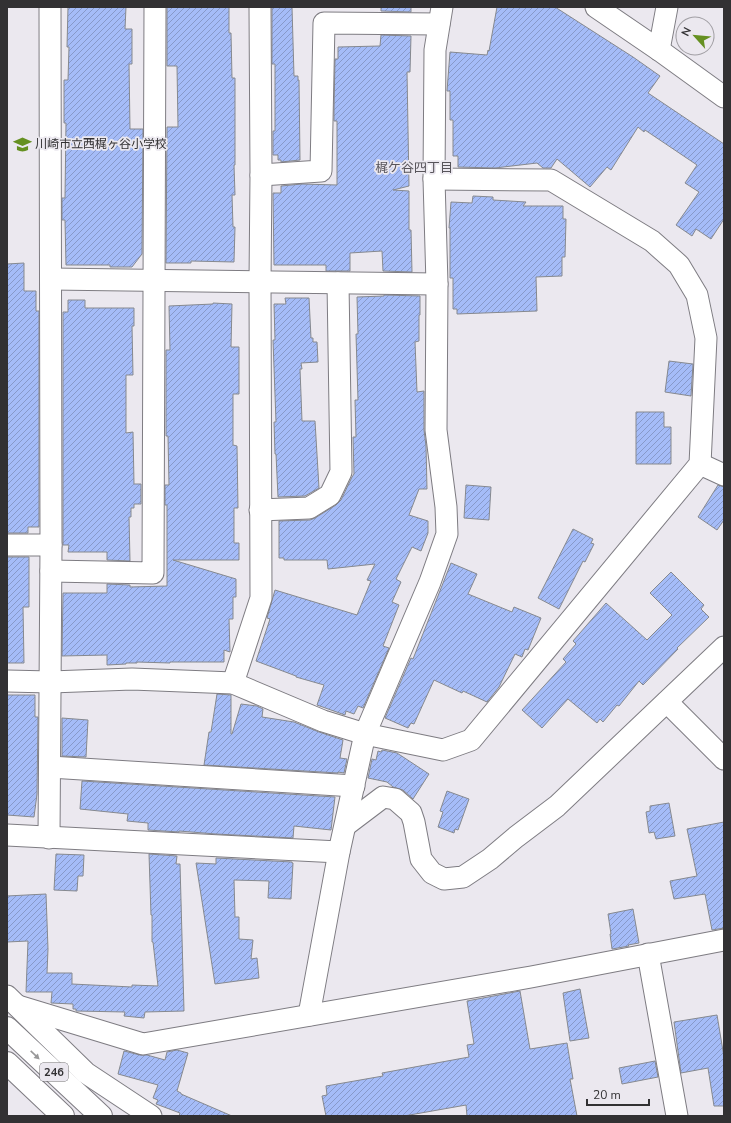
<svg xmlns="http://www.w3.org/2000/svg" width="731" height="1123" font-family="'Nunito Sans','Noto Sans JP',sans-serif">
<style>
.building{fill:url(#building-hatch);stroke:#86898f}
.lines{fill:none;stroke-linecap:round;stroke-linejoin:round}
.minor-casing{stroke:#7e7c82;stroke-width:23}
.highway-casing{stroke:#7e7c82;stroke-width:24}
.minor{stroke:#fff;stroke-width:21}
.highway{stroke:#fff;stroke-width:22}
.oneway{fill:#989899}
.labels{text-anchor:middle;stroke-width:3.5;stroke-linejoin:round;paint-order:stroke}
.shield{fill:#ebe8ef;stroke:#6a686b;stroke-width:1}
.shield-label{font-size:11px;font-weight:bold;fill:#323133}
.poi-label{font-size:12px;fill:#323133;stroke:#ebe8ef;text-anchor:start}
.neighbourhood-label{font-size:13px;fill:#57545a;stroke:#ebe8ef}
</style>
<defs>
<pattern id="building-hatch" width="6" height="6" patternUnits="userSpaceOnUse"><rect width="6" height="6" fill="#a5bcf8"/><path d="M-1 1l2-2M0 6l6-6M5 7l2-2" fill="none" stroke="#8799c9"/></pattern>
</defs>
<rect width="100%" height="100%" fill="#ebe8ef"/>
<g class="building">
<path d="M68 7H126L125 29H132V64H129L130 129H143L142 254 132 267H110V265H66L65 220H62V198H65L66 123H64V80H68L69 47H67Z"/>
<path d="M167 7H229V33H231L232 78H235V165H234L235 195H232L233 227H235L234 262 191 261V263H166L167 127H178L177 66H167Z"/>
<path d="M272 7H292L294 76H298V80H299L300 160 281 162V160H278V155H273V131H275V64H272Z"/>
<path d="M381 7H411V12L381 11Z"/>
<path d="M497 7H555L633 57 660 76 648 93 724 144V219L711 239 696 229 692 236 676 225 699 192 685 183 697 165 645 130 644 132 638 127 611 170 607 167 590 187 557 159 551 168H543L537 163 495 168 458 167V156H453V120H450V91H447L450 52 487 55 488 50 489 51Z"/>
<path d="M381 35 411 36 410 72H407L409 186 393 190 409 191V230H411L412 272 383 271 382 251 350 253V271H326V265H274L273 193H281V186L302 184 337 185V121H334V110L335 59H338V47L380 46Z"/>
<path d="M473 196 493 197V200L526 202 523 206H563V219H566L565 257H562V276L536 277 537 311 457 314V309H453V278H450V228H449L451 202 472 203Z"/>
<path d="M24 263V291H36V311H39V527H28V533H7V264Z"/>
<path d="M384 295 420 296V315H419V341L415 342 417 392 424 391V430L426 446 427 489H419L409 515 428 521V533L421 551 412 547 396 579 401 582 392 602 399 605 383 646 389 648 363 708 358 706 354 714 346 711 345 715 317 705 324 685 296 677V676L256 661 270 619 267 618 275 590 357 615 371 581 367 580 375 564 328 569 327 560H284V558H279V521L310 520 315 518 336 505 341 500 352 477 354 474 353 437H356L355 400H358L356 334H358L357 297 384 296Z"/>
<path d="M285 298H309L311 338H313V342H317L318 362 301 363 302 369H300L302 421H315L319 488 305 496 278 497 276 454H275L274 422H276L273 340H275L274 304H286Z"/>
<path d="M68 300H85V308H134V326H132L133 375H126V433L133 432 134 484H141V504H134V508H131V517H129L130 561 107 560V552H68L69 545H63V312H68Z"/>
<path d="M213 303 232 304 231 347H239V394H233V445L237 446 238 508H234V543H239V560H173L236 579V597H233V619H229L230 652 224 650V662H170V663L137 662V663H126V664L107 665V655L62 656 63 593H107V584L130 585V587L167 586V505H165V485H169L168 436H166V350H170L169 306 213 304Z"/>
<path d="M669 361 693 364 691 396 665 392Z"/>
<path d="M636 412H664V427H671V464H636Z"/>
<path d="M466 485 491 487 489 520 464 518Z"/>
<path d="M718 485 724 487V520L717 530 698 517Z"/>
<path d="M573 529 593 539 591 543 594 544 585 562 583 561 559 609 538 598Z"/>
<path d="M7 557H29V607H23L24 663H7Z"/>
<path d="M451 563 477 574 468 594 512 612 514 607 541 618 528 650 525 649 522 657 515 654 499 687 487 702 463 691 462 693 434 680 414 724 411 723 408 728 385 718 411 658 413 659Z"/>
<path d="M671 572 704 605 701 609 709 617 677 648 678 649 643 685 639 681 619 706 617 705 603 722 600 719 597 723 568 699 542 728 522 710 566 662 563 659 576 644 573 641 606 603 647 640 672 615 650 593Z"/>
<path d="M217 694 231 695V734H232L241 704 257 706 263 709 262 717 294 722 319 732 343 740 340 758 347 759 344 773 338 772V773L204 765 209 732H211Z"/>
<path d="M7 695H35V717H38L37 794 34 817 7 815Z"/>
<path d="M62 718 88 720 86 757 62 756Z"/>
<path d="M382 750 397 753 429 774 413 799 403 790 393 787 387 782 368 778 372 759 376 760 378 751 381 752Z"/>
<path d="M82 781 335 797 331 830 294 826 293 838 216 834 179 831V832L148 830V823L127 821 128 814 80 809Z"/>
<path d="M447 791 469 799 458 830 455 829 454 833 438 827 443 812 440 811Z"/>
<path d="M669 803 675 836 656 839 654 832 649 833 646 812 650 811V806Z"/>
<path d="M724 822V928L712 930 705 894 674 899 670 881 697 876 687 829Z"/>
<path d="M56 854 84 855 83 876H78L77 891 54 890Z"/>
<path d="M149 854 177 856 176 864H180L184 1011 145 1012 144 1018 124 1016 125 1012 76 1011V1009H73V1004L51 1003 52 992H26L28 941 7 942V896L46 894 48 949 47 973H72V984L132 987V985L158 986 153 942H152V915H151Z"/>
<path d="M216 858 292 862V863H293L291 899 268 898 269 881 234 880 235 917H239V939L253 940 251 959 257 958 259 978 215 984 196 863 216 864Z"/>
<path d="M633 909 639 943 628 945 629 946 612 949 610 934H611L608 914Z"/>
<path d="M580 989 589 1038 570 1041 563 993Z"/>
<path d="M520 991 530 1049 567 1043 573 1079H570L577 1116H467L466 1105 404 1116H326L322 1096 327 1095 326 1086 383 1076 382 1073 469 1057 467 1045 474 1044 467 1001Z"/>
<path d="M717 1015 724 1057V1106H714L708 1068 681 1073 674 1022Z"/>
<path d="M177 1050 188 1053 177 1091 181 1093V1094L232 1116H179L180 1113 156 1104 158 1100 153 1098 158 1085 118 1074 124 1051 140 1055H147L165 1060 167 1052Z"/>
<path d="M655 1061 658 1077 622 1084 619 1068Z"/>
</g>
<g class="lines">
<defs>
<g id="minor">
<path d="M596 7 659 50 724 97"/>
<path d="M659 50 667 7"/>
<path d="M261 175 321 171 324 23 439 24"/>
<path d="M51 279 437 284"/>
<path d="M700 464 724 475"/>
<path d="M260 510 309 508 330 495 341 472 338 283"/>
<path d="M7 545H51"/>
<path d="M51 571 153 573 155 7"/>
<path d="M7 681 51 682 132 679 233 683 323 721 365 734 443 750 471 740 700 464 706 338 697 295 679 265 652 241 551 180 434 179"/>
<path d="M233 683 261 598 260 282 261 175 260 7"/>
<path d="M667 702 724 759"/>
<path d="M50 767 354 786"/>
<path d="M346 825 383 797 395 799 411 813 414 822 421 859 432 873 444 879 463 877 490 859 516 837 557 806 724 647"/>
<path d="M7 835 339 852"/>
<path d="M49 838 51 545 50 7"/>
<path d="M648 954 677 1116"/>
<path d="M7 996 86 1073 151 1116"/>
<path d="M18 1006 143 1044 531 977 724 940"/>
<path d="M309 1015 339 852 365 734 430 582 447 534 446 507 436 430 437 284 434 179 435 50 442 7"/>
</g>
<g id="highway">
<path d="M7 1028 101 1116"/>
<path d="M7 1063 63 1116"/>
</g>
</defs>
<use href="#minor" class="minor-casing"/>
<use href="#highway" class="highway-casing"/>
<use href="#minor" class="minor"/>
<use href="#highway" class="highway"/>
</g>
<defs><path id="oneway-solid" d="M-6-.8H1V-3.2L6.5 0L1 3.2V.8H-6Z"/></defs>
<use class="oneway" href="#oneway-solid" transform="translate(35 1055) rotate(44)"/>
<defs>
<symbol id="school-bare" viewBox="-9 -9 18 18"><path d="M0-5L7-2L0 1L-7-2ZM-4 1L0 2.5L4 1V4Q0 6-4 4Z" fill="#659021" stroke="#ebe8ef" stroke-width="2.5" paint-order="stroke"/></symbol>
</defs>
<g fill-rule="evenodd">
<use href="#school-bare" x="10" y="132" width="25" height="25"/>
</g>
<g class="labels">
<rect class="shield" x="40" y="1063" width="28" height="18" rx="3"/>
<g class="shield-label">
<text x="54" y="1076">246</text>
</g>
<g class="poi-label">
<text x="35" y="148">川崎市立西梶ヶ谷小学校</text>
</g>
<g class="neighbourhood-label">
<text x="414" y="172">梶ケ谷四丁目</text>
</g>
</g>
<rect width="731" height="1123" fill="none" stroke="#323133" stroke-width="16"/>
<g transform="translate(695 36) rotate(297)"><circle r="19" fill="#ebe8ef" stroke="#a19fa4"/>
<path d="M0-3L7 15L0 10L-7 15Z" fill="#659021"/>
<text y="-6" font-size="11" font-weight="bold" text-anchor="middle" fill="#323133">N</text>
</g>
<path d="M587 1099v6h62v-6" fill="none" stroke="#323133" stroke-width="2"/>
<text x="593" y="1099" font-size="12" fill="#323133" stroke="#ebe8ef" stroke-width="3" paint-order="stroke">20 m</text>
</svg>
